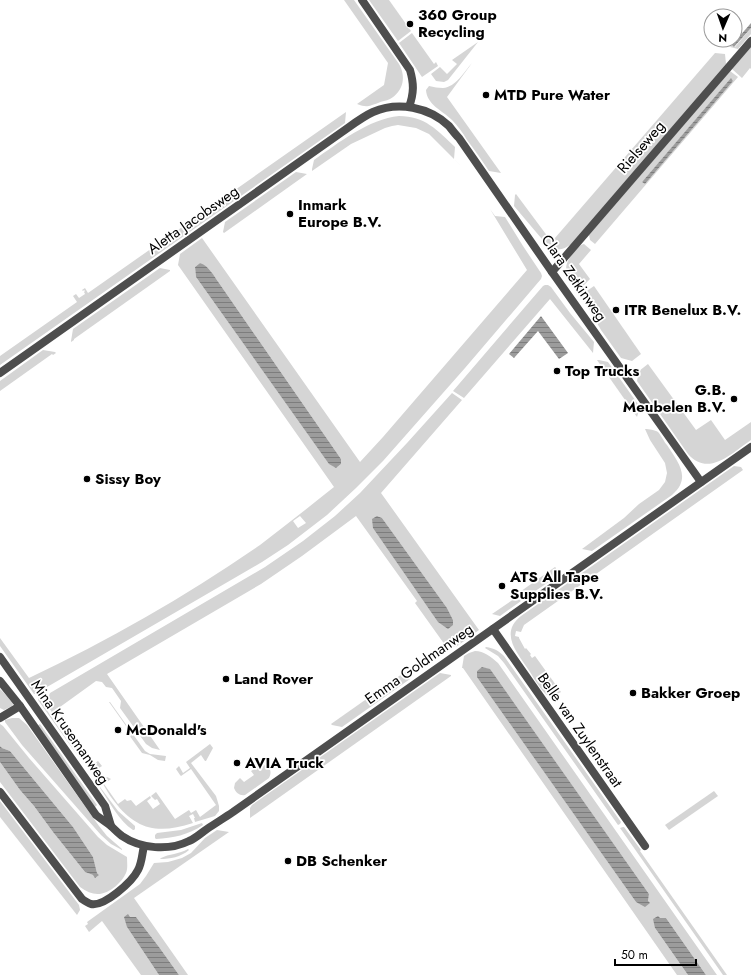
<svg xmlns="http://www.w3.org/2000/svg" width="751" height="975" font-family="Jost,sans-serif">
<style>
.green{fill:#d5d5d5;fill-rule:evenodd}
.water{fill:url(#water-rules)}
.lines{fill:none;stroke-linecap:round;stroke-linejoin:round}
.minor{stroke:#4e4e4e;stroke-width:8}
.poi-dot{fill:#000;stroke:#fff;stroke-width:1.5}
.labels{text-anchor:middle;stroke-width:3.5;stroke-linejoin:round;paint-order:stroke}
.poi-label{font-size:15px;font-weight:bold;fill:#000;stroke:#fff;text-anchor:start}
.street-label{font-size:15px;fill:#000;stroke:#fff}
</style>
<defs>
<pattern id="water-rules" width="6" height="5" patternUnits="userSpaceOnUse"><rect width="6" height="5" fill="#9c9c9c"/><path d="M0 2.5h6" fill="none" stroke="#7d7d7d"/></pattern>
</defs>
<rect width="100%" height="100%" fill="#fff"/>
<g class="green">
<path d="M344 0H354L399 64C406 76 404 91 390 99 386 101 382 101 378 103 369 106 367 108 357 104L384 85 388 63Z"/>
<path d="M369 0H389L411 31 398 41Z"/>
<path d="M751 28V34L738 49 730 47 732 45 735 47Z"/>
<path d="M412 33 434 64 436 62 438 66 422 77 399 43Z"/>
<path d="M478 42 448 80 444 82 436 81 431 74 440 67 447 74 457 64 452 60Z"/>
<path d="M751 47V69L750 68 742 78 732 69Z"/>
<path d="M715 53 725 54 726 64 571 244C563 251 555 251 547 245L514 206 515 195 516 194 548 237 555 238Z"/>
<path d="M472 63 447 97 501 173 489 171C482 161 475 150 467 140 463 133 458 126 452 120 442 110 427 105 426 90L429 86C434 87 438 88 443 88 456 87 464 72 472 63Z"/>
<path d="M730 71 738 77 595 244 590 240 589 235ZM731 79 733 81 645 184 642 182Z"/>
<path d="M346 112 345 123 0 365V356L77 302 73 296 76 294 79 298 85 294 84 292 85 291 84 290 83 291 82 290 85 288 88 293Z"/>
<path d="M399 116C425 116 437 130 455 147L454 159 460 165 429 134 416 128 398 125 392 126 385 128 351 144 312 171V169L314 160C338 143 369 119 399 116Z"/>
<path d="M296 172 307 174 224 233 223 232 225 222Z"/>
<path d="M490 209 495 216 505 217 523 246 541 273 542 276 541 279 465 368 383 461 356 488 327 515 288 545 262 562 35 694H34L0 646V638L29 678C109 640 187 596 260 545 285 526 309 507 334 487L178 265 180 254 202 238 360 462 383 437 527 270ZM200 263 208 268 219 283 341 459V464L336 468 329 463 196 277 195 267ZM300 516 306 523 298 528 293 521Z"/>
<path d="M584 244 591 250 579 264 590 279 578 291C567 275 560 269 574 252 577 249 579 245 584 244Z"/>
<path d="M160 268 170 270V271L74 339V340L71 342V341L73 329Z"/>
<path d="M545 285H548L551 287 570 313 594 342 593 353 550 299 464 398 453 391 543 286Z"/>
<path d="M594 286 641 354 632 361 621 358 601 330 581 295Z"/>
<path d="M43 350 55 352 56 353 53 355 52 354 0 391V381Z"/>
<path d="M597 360H599L608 362 640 407 637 417Z"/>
<path d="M648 364 696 430 711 420 725 440 751 422V440C733 452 709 478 688 454L637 381 639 371Z"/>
<path d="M452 393 462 400 381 493 479 630 456 647 445 645 415 603 417 601 356 516 302 556 261 584 107 674 160 750 152 748 146 744 120 708 121 701 112 688 106 687 102 682 96 681 60 707V708L54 713 91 766 98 761 102 766 99 768 90 766 49 708V696L50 693 265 567 303 541 335 516 360 493 407 443ZM377 516 382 518 447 608 453 620V625Z"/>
<path d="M645 429C649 429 655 430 658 432 661 435 664 442 667 445 678 462 692 478 672 495L592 551 582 549 624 518 639 504 659 490 665 482 667 473 665 463 650 440Z"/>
<path d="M734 466 741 467 743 470 524 625 521 632 516 631 515 636 519 637V638L525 649 526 648 531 654 530 655 532 658 535 656 561 692 554 696 547 695C540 689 535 680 530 672 519 655 498 634 521 616Z"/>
<path d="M555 567 556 568 553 579 522 600 517 594Z"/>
<path d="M517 597 521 601 500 616 492 614Z"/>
<path d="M486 647C494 648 499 651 504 656L621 822 620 824 618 825 504 663 498 656 485 648Z"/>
<path d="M475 651C484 651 491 657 498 663L717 975H706L666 918 655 928 688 975H677L463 668H462L464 656 469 653ZM483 667 490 670 649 894 648 901 644 905 636 902 478 677 477 671Z"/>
<path d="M412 667V668L410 679 342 727 332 725 331 724Z"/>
<path d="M440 673 451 675V676L250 818V808L252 805Z"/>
<path d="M0 689 6 695 13 704 12 706 4 710 0 708Z"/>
<path d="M39 698H42L44 700 46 709 80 759 38 700Z"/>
<path d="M109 702H110L145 751 150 754 166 756 165 761 158 760 150 755 142 753 129 735 131 733Z"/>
<path d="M12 718H19L27 725 99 826 107 836 122 849V850L111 844 101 835 22 745 5 722V720Z"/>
<path d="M0 724 3 726 29 758 98 837 107 845 127 857C127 863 128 868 126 873 124 878 120 882 116 886 104 896 93 897 80 887L0 782V762L20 790 34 806 53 832 85 872 93 875H99L97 873 93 857 73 827 10 751 2 748 0 746Z"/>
<path d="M40 724 97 805 95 807 37 726Z"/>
<path d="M210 744 213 748 206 761H205L201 755 191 763 216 796 219 806V811L215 816 195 822 194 818H195L193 814 189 816 193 823C159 834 137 831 114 801 109 795 105 787 101 781L107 777 111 779 104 784 118 804 125 799 127 801 131 800 136 806 150 796 151 798 147 801 153 809 160 804 157 799 155 800 151 796 156 792 175 819 189 810 191 813 196 810 200 817 216 805 191 769 181 776 180 775 176 769 179 766 183 773 190 768 186 762Z"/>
<path d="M261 765C269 765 273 770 269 778L245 795C240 796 236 793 234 788L235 783 240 778 244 782 254 775 251 771Z"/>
<path d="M100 787 118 811 135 826V829L134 830H133C119 821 109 801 100 788Z"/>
<path d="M714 791 718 796 669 830 665 825Z"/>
<path d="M0 801 79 905 80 910 77 915 0 817Z"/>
<path d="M202 823 203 825C188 835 173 838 156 839L155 838V835L157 833 181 830Z"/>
<path d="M623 827H624L641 850 640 851 727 975H723L620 828Z"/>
<path d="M217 830 229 832 134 898 188 975H179L159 947 136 917H130L127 927 159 975H141L102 921 89 932 85 926 88 924 87 922 140 884 146 876 154 863 168 862 182 858 191 853 205 838Z"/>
<path d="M188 849 189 850C181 857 170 859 160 859L161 858C169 854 179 854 188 849Z"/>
</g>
<g class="water">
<path d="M751 23V28L734 47 732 45Z"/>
<path d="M731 78 733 81 645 184 642 182Z"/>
<path d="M200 263C208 265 214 276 219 283L341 459V464L336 468 329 464 196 277 195 267Z"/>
<path d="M541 316 568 353 559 359 538 331 514 358 509 354Z"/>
<path d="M377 516 382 518 447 608 453 620V625L448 629 438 622 373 528 372 519Z"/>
<path d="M482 667 490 669 649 894 648 901 650 903 645 907 636 902 477 677V671Z"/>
<path d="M0 746 2 748 10 751 73 827 93 857 97 873 99 875 95 878 93 875 85 872 53 832 34 806 20 790 0 762Z"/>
<path d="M128 914 130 917H136L159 947 179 975H159L127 927 124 917Z"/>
<path d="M658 916 660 918H666L706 975H688L655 928 653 919Z"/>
</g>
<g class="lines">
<g class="minor">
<path d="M362 0 410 70C414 84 414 93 409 107"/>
<path d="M552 272 751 41"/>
<path d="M0 373 342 132C352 125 362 117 373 112 398 101 429 107 449 126 452 130 455 134 459 138L552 272 701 482"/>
<path d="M493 629 547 706 645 846"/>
<path d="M0 657 105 806 111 826"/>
<path d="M0 681 20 706 96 815C101 819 106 822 111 826 114 829 118 833 122 836 141 849 169 851 189 841 196 838 201 833 207 829 216 823 224 818 233 812L751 447"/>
<path d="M0 718 20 706"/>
<path d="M0 792 82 899C85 901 88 903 91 904 104 907 132 882 138 870 142 863 142 854 144 846"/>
</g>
</g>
<g class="poi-dot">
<circle cx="410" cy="24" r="4"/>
<circle cx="486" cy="95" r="4"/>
<circle cx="290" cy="214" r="4"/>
<circle cx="616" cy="310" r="4"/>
<circle cx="557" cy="371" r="4"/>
<circle cx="734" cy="399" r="4"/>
<circle cx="87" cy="479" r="4"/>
<circle cx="502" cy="586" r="4"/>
<circle cx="226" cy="679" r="4"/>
<circle cx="633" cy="693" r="4"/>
<circle cx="118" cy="730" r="4"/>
<circle cx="237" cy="763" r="4"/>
<circle cx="288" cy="861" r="4"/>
</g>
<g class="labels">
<g class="poi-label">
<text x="418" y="20">360 Group<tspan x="418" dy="17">Recycling</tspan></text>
<text x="494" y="100">MTD Pure Water</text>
<text x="298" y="210">Inmark<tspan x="298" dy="17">Europe B.V.</tspan></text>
<text x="624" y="315">ITR Benelux B.V.</text>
<text x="565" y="376">Top Trucks</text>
<text x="726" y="395" text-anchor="end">G.B.<tspan x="726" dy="17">Meubelen B.V.</tspan></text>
<text x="95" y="484">Sissy Boy</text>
<text x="510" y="582">ATS All Tape<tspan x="510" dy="17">Supplies B.V.</tspan></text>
<text x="234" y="684">Land Rover</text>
<text x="641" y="698">Bakker Groep</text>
<text x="126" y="735">McDonald's</text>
<text x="245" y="768">AVIA Truck</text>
<text x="296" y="866">DB Schenker</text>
</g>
<g class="street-label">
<text transform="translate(641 147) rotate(-49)" y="5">Rielseweg</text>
<text transform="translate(193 220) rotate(-35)" y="5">Aletta Jacobsweg</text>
<text transform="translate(574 278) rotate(55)" y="5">Clara Zetkinweg</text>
<text transform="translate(419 664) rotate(-35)" y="5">Emma Goldmanweg</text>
<text transform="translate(580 730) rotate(55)" y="5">Belle van Zuylenstraat</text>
<text transform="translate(70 732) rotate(55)" y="5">Mina Krusemanweg</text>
</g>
</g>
<g transform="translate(723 28) rotate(182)"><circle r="19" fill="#ffffff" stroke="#999999"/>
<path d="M0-3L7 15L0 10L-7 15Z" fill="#000000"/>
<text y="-6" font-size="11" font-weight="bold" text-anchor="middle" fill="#000000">N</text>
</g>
<path d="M615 959v6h81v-6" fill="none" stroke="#000000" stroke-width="2"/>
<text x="621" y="959" font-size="12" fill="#000000" stroke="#ffffff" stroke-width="3" paint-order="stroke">50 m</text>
</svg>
